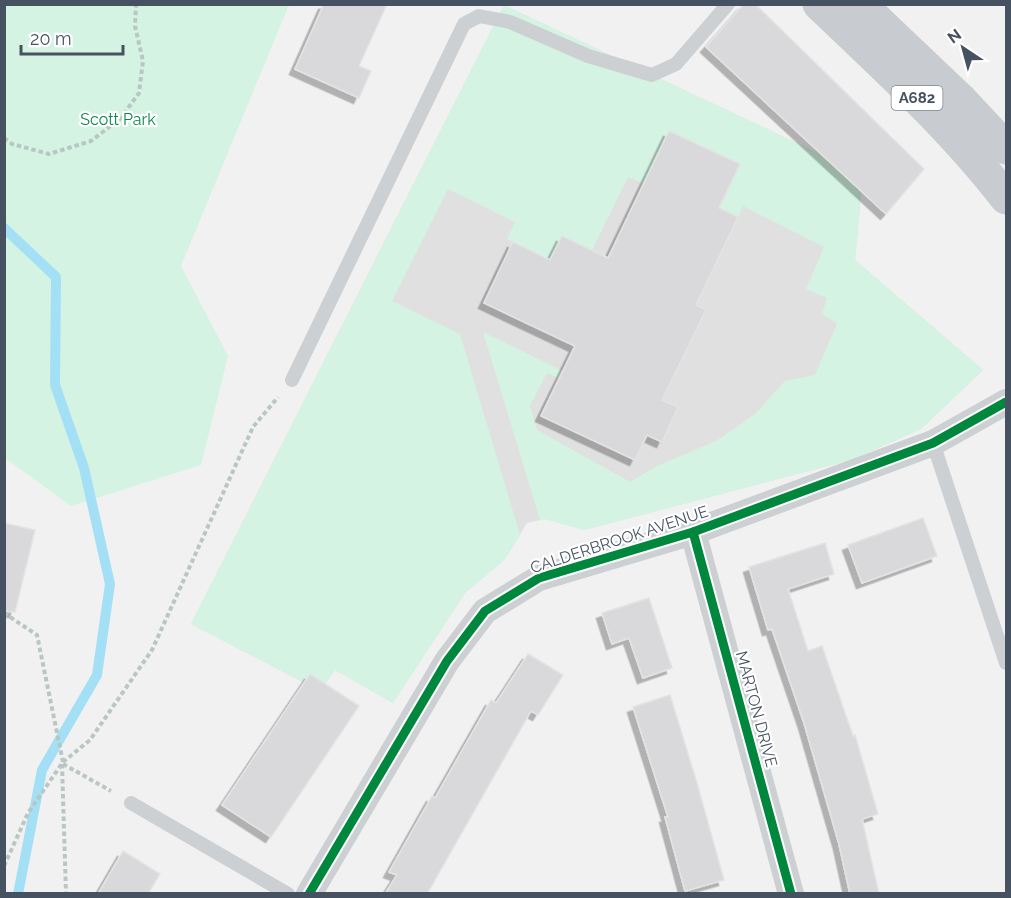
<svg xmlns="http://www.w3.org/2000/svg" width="1011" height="898" font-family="Raleway,sans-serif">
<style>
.education{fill:#e0e0e1}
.green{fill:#d4f3e2}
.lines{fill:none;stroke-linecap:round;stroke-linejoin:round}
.stream{stroke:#a4e0f5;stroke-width:10}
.building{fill:#d9d9db;stroke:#e3e3e4;stroke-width:1.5;filter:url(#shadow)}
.path{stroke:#b9c7c4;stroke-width:4;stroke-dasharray:4.5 3;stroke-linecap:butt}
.lane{stroke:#cdd0d3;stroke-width:14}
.street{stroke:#cdd0d3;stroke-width:26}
.primary{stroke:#c8ccd0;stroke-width:33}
.cycleway-casing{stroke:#fff;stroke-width:13}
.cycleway{stroke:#00873e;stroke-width:9}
.labels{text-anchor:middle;stroke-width:4.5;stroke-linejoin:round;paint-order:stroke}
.shield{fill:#fff;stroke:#7e8690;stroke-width:1.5}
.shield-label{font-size:15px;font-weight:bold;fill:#465261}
.park-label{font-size:16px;fill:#0c8751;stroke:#fff}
.street-label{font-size:16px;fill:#465261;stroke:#fff}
</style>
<defs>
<filter id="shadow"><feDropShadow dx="-5.5" dy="5.5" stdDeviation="0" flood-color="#0004"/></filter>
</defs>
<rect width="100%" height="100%" fill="#f2f1f1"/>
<path class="education" d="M504 5 863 174 855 260 983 370 921 429 851 460 584 530 545 519 527 523 505 559 465 593 393 703 335 670 320 691 191 624Z"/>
<g class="green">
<path d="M5 4 289 5 181 266 228 356 201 465 71 506 5 458Z"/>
<path d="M504 5 863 174 855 260 983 370 921 429 851 460 584 530 545 519 540 520 483 332 573 376 569 383 547 373 530 406 537 430 630 482 657 466 716 441 755 414 785 381 815 375 837 324 822 314 827 298 806 289 824 247 743 206 738 217 719 208 740 164 669 131 643 183 628 177 592 250 562 236 550 260 507 239 515 222 448 189 392 301 460 334 520 535 505 559 465 593 393 703 335 670 320 691 191 624Z"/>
</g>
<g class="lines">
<path class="stream" d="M4 228 56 277 55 385 84 468 110 584 97 675 42 770 18 894"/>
</g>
<g class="building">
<path d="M324 4H387L359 66 371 71 359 98 295 69Z"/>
<path d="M744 4H755L924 169 886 214 706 47Z"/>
<path d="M669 131 740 164 719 208 738 217 696 305 706 310 662 400 678 407 662 442 647 435 635 460 541 416 575 346 484 303 513 242 550 260 562 236 608 258Z"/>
<path d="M923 518 937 556 862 583 848 545Z"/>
<path d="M4 523 35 530 15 612 4 611Z"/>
<path d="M825 543 834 574 788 589 808 651 822 646 853 736 855 735 878 814 862 819 879 894H850L839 844 804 723 772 629 768 630 749 567Z"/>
<path d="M649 598 672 668 643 678 629 638 612 644 602 613Z"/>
<path d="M528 654 563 675 538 715 531 711 427 894H385L397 875 389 872 432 796 435 798 491 700 496 703Z"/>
<path d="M310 674 359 706 271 837 222 805Z"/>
<path d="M670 695 697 783 724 880 685 891 665 817H668L633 707Z"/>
<path d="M123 851 160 874 148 894H98Z"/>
</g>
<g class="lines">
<g class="path">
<path d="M4 138 12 144 49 154 91 141 121 118 139 93 143 61 135 26 136 4"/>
<path d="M4 613 37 635 63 762"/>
<path d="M62 764 66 894"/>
<path d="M63 764 111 791"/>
<path d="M4 866 28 813 63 762 90 740 152 650 253 427 278 397"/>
</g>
<g class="lane">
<path d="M292 380 464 24 479 16 510 22 588 56 652 75 676 64 728 4"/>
<path d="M933 443 1006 663"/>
<path d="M131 803 288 894"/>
</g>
<g class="street">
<path d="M693 532 791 894"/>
<path d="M309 894 447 661 485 611 539 578 693 532 933 443 1006 402"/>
</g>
<g class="primary">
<path d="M819 4C884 66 951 127 1006 198"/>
<path d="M860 4 962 101 1006 148"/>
</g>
<defs>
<g id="cycleway">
<path d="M693 532 791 894"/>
<path d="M309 894 447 661 485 611 539 578 693 532 933 443 1006 402"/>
</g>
</defs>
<use href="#cycleway" class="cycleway-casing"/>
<use href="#cycleway" class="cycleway"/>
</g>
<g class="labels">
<rect class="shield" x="891.5" y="86" width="51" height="24" rx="4.5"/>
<g class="shield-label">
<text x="917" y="103">A682</text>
</g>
<g class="park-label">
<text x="118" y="125">Scott Park</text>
</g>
<g class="street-label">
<text transform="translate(619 539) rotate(-18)" y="6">CALDERBROOK AVENUE</text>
<text transform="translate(757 709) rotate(75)" y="6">MARTON DRIVE</text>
</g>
</g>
<rect width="1011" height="898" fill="none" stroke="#465261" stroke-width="12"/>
<g transform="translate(963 48) rotate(324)" stroke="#ffffff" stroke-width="4.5" paint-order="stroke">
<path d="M0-4.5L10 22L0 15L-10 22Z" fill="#465261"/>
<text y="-9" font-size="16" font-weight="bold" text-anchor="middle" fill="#465261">N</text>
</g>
<path d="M21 45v9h102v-9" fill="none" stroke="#465261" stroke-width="3"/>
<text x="30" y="45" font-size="18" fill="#465261" stroke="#ffffff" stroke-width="4.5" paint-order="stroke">20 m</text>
</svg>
